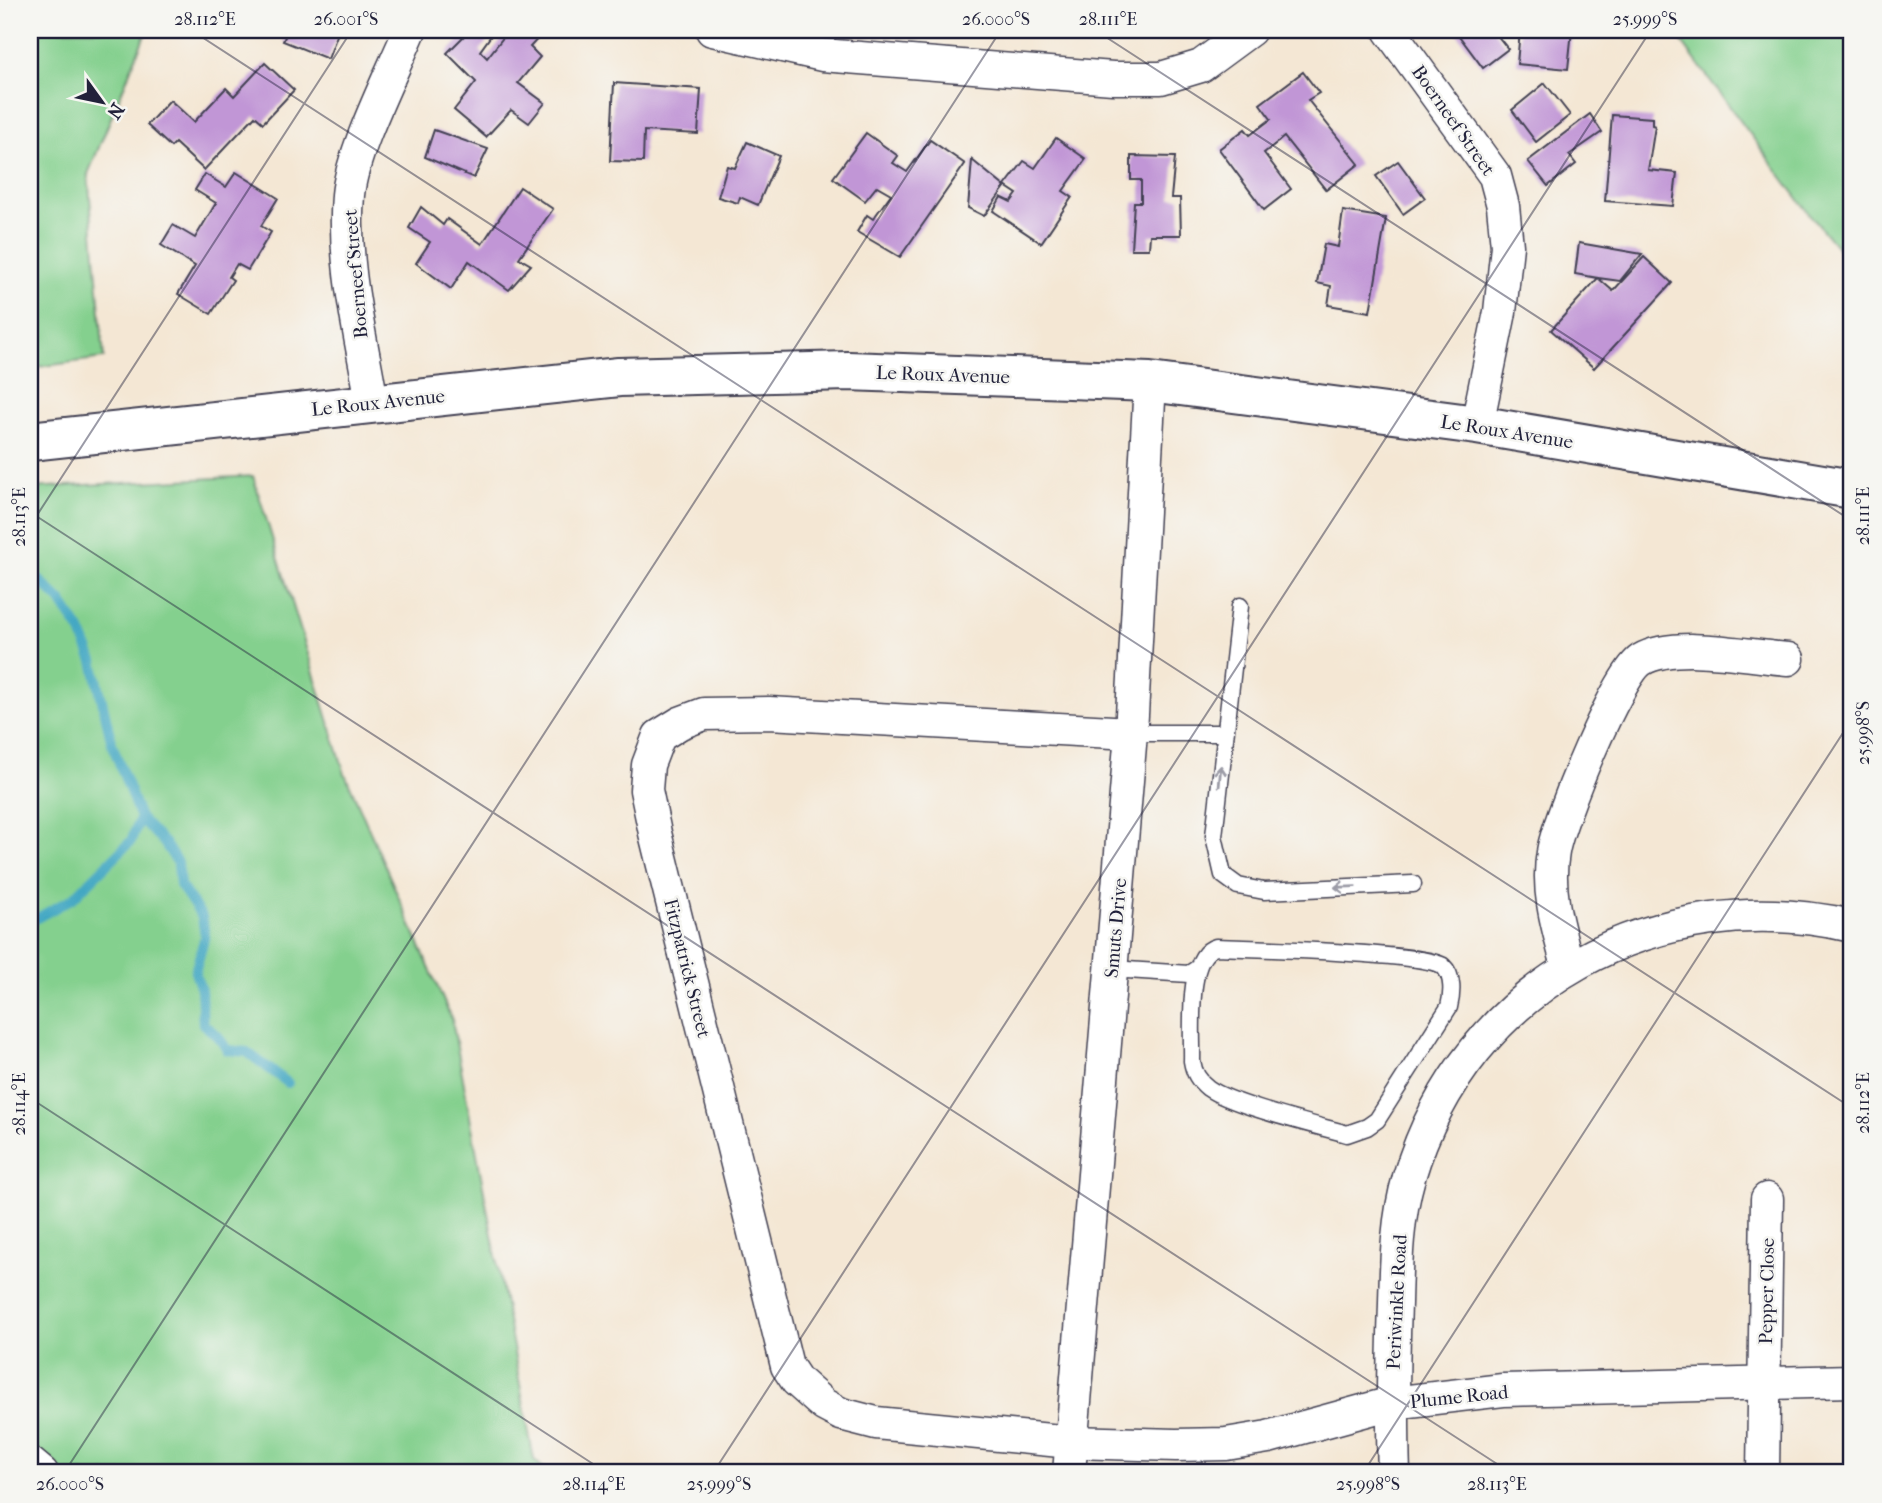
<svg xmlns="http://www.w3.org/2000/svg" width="1882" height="1503" font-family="'IM FELL French Canon',serif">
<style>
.green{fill:#84d08e;stroke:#537964;stroke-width:2}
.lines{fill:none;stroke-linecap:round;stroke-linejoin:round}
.stream{stroke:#43a7c3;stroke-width:10}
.building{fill:#c196d6}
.service-casing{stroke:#424052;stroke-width:19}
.minor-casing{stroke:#424052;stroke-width:35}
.secondary-casing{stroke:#424052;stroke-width:42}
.service{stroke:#fff;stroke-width:16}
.minor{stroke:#fff;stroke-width:32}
.secondary{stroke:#fff;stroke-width:38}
.oneway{stroke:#9c9ca7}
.ticks{fill:none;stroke:#22223b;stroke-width:2;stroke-opacity:0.45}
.labels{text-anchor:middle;stroke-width:5;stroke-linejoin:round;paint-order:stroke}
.street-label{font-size:19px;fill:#22223b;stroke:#f6f6f2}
.neatline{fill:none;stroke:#22223b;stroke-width:2.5}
.ticks-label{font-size:18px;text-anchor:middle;fill:#22223b}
</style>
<rect width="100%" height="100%" fill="#f6f6f2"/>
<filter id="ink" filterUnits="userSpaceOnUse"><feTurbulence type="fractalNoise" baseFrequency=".0143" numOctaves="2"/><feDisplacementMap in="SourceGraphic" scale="14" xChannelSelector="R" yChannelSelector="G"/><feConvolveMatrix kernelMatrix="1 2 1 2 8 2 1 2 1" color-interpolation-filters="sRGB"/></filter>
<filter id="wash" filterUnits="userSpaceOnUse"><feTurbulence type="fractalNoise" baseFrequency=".00686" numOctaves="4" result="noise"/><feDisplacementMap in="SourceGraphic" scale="28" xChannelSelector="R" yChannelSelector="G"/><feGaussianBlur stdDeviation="1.57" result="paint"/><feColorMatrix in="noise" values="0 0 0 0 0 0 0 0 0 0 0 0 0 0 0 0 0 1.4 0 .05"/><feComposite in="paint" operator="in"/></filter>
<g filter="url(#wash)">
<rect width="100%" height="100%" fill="#f4e7d4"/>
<g class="green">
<path d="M30 30H147L88 174 104 358 30 368Z"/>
<path d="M1673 30H1852V265L1810 215Z"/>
<path d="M253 476 345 774 452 1020 534 1460 549 1473H59L30 1447V488Z"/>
</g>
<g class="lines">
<g class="stream">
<path d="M30 571 61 601 81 632 93 661 112 744 140 818 131 841 73 898 30 922"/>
<path d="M140 818 165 844 178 864 180 885 202 917 205 936 195 972 201 990 203 1024 218 1036 227 1050 247 1052 288 1083"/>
</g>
</g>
<g id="blocks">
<g class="building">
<path d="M288 30H339L328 59 283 41Z"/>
<path d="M454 30H495L480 51 487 58 509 30H538L543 33 530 47 540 57 518 83 545 103 529 123 511 110 486 137 454 110 476 82 447 53 463 37Z"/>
<path d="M1462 30H1493L1508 49 1483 68 1457 33Z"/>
<path d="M1520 30H1572L1568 69 1517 64Z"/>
<path d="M265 63 294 90 263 123 255 116 204 170 175 143 171 147 147 125 170 100 194 122 226 88 234 96Z"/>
<path d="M1303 72 1319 93 1308 100 1359 164 1326 190 1284 137 1264 153 1291 189 1264 210 1219 149 1245 129 1250 135 1271 119 1260 104Z"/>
<path d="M614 83 701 89 698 134 644 131 643 162 610 161Z"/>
<path d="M1545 83 1570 115 1536 142 1512 110Z"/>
<path d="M1590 114 1602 132 1569 155 1576 164 1548 186 1528 161Z"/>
<path d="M1612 115 1652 118V125L1655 126 1648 170 1677 173 1673 206 1605 201Z"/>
<path d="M434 130 488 149 474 178 425 157Z"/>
<path d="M866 133 898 156 893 163 907 172 930 140 965 164 900 257 857 232 867 215 873 219 891 194 877 186 865 201 833 178Z"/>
<path d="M1056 138 1086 159 1063 191 1072 197 1041 243 993 211 1001 197 1011 202 1017 194 1005 186 1024 161 1035 168Z"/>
<path d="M747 142 779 156 758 205 740 197 738 203 718 197 727 166 735 168Z"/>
<path d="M1131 156 1175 157 1171 198H1180L1181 235H1150L1149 249H1131L1134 202H1141V180H1131Z"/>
<path d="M972 160 1005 187 984 216 968 208Z"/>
<path d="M1398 161 1425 198 1403 214 1376 176Z"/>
<path d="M236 172 278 198 261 226 271 232 248 270 237 264 229 277 233 280 211 314 178 294 195 266 161 245 173 225 195 238 216 203 195 190 205 174 226 187Z"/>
<path d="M520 187 553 209 519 258 531 265 509 290 469 261 451 289 416 263 430 242 409 228 421 207 443 225 447 219 482 244Z"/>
<path d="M1343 211 1386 218 1370 312 1328 305 1331 286 1317 283 1324 244 1338 247Z"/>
<path d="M1579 243 1642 254 1620 281 1598 278 1613 291 1644 257 1672 283 1594 368 1551 330 1598 278 1575 274Z"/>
</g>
</g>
</g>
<g filter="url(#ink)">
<use href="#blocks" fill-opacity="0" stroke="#424052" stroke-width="2"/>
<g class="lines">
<defs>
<g id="service">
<path d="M1240 606 1214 836 1223 875 1238 886 1264 891 1413 884"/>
<path d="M1131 733H1224"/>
<path d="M1216 947C1247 948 1429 953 1443 966 1454 976 1452 995 1449 1007L1377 1120 1367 1127 1347 1134C1315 1125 1232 1105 1208 1088 1198 1080 1194 1073 1192 1061 1193 1034 1185 955 1216 947Z"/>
<path d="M1111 969 1189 974 1195 970"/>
</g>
<g id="minor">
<path d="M712 30 822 55 1113 78H1161L1201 66 1250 30"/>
<path d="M1389 30 1495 176 1503 206 1507 246 1500 312 1477 425"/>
<path d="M372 403C361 335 342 265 348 195 352 151 392 73 410 30"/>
<path d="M1131 733 769 713 704 714 680 723 659 736 648 765 646 790 655 833 787 1366 797 1381 824 1405 841 1414 876 1423 1071 1442 1176 1445 1226 1444 1268 1437 1392 1403 1503 1390 1852 1381"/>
<path d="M1568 966C1558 929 1546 891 1553 852 1558 820 1617 676 1641 660 1674 640 1750 656 1788 659"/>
<path d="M30 1463 42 1473"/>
<path d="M1069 1473 1131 733 1150 382"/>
<path d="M1394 1473C1392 1416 1393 1360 1395 1303 1396 1261 1397 1218 1409 1177 1467 983 1658 882 1852 926"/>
<path d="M1763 1473 1767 1199"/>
</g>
<path id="secondary" d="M30 441 619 377 848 371 1150 382 1477 425 1852 489"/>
</defs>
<use href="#service" class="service-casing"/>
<use href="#minor" class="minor-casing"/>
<use href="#secondary" class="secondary-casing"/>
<use href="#service" class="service"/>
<use href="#minor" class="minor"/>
<use href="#secondary" class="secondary"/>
</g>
<defs><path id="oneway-shaft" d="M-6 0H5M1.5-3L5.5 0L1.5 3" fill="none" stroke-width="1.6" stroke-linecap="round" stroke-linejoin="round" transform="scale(1.75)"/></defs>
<g class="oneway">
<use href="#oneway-shaft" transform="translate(1220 776) rotate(-85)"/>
<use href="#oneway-shaft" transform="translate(1345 887) rotate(178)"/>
</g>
</g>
<path class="ticks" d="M191 30 1852 1108M1095 30 1852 521M30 512 1511 1473M30 526 352 30M30 1098 607 1473M64 1473 1001 30M713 1473 1651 30M1363 1473 1852 719"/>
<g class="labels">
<g class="street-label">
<text transform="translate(1454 120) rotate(55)" y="7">Boerneef Street</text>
<text transform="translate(355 274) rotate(-95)" y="7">Boerneef Street</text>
<text transform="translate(943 374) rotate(2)" y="7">Le Roux Avenue</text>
<text transform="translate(378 402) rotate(-6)" y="7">Le Roux Avenue</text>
<text transform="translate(1507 431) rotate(9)" y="7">Le Roux Avenue</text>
<text transform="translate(1115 928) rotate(-85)" y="7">Smuts Drive</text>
<text transform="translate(688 968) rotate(76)" y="7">Fitzpatrick Street</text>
<text transform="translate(1766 1291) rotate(-89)" y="7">Pepper Close</text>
<text transform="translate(1396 1302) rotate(-87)" y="7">Periwinkle Road</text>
<text transform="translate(1459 1396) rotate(-6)" y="7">Plume Road</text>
</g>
</g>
<rect width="1882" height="1503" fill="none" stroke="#f6f6f2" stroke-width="77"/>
<g transform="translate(102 102) rotate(123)" stroke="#f6f6f2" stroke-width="5" paint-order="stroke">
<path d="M0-5L12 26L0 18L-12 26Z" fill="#22223b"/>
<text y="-10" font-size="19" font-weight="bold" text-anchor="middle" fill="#22223b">N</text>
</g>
<rect x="38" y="38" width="1805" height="1426" class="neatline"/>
<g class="ticks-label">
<text x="205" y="25">28.112°E</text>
<text x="346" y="25">26.001°S</text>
<text x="996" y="25">26.000°S</text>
<text x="1108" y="25">28.111°E</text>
<text x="1645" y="25">25.999°S</text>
<text transform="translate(1863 516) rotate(-90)" y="6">28.111°E</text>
<text transform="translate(19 517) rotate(-90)" y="6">28.113°E</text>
<text transform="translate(1863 733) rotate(-90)" y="6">25.998°S</text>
<text transform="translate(1863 1103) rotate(-90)" y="6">28.112°E</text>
<text transform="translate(19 1104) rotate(-90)" y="6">28.114°E</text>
<text x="70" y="1490">26.000°S</text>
<text x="594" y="1490">28.114°E</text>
<text x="719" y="1490">25.999°S</text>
<text x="1368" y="1490">25.998°S</text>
<text x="1497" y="1490">28.113°E</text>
</g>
</svg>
